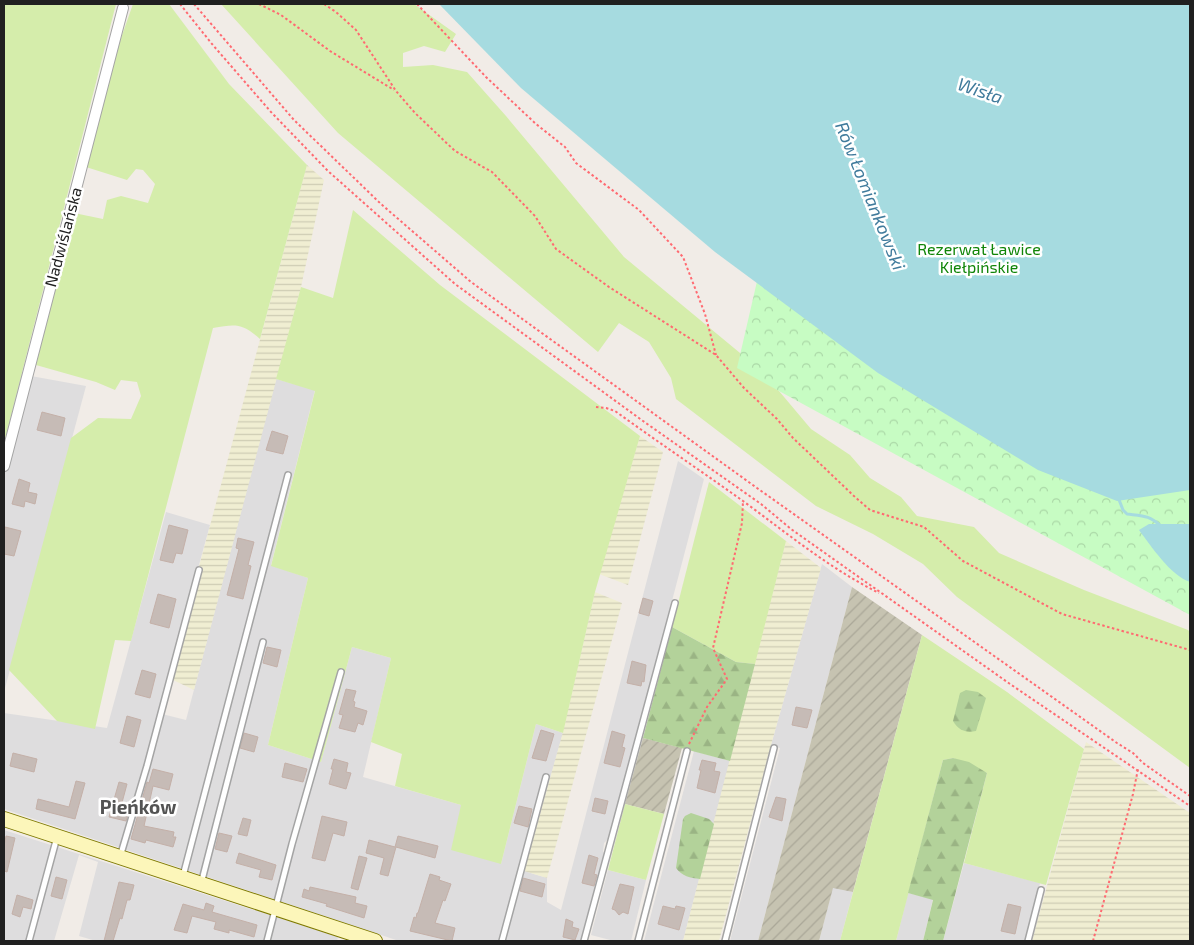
<svg xmlns="http://www.w3.org/2000/svg" width="1194" height="945" font-family="'Exo 2',sans-serif">
<style>
.residential{fill:#deddde}
.construction{fill:url(#construction-furrows)}
.farmland{fill:url(#farmland-rules)}
.grass{fill:#d5edab}
.forest{fill:url(#forest-firs)}
.park{fill:url(#park-crowns)}
.water{fill:#a6dbe0}
.lines{fill:none;stroke-linecap:round;stroke-linejoin:round}
.stream{stroke:#a6dbe0;stroke-width:3}
.building{fill:#c6bbb6;stroke:#c4b0a8}
.lane-casing{stroke:#a4a4a4;stroke-width:8}
.street-casing{stroke:#a4a4a4;stroke-width:12}
.secondary-casing{stroke:#7e7901;stroke-width:16}
.path{stroke:#ff6a71;stroke-width:2;stroke-dasharray:2.5 2.5;stroke-linecap:butt}
.lane{stroke:#fff;stroke-width:5}
.street{stroke:#fff;stroke-width:10}
.secondary{stroke:#fcf6ba;stroke-width:14}
.labels{text-anchor:middle;stroke-width:5;stroke-linejoin:round;paint-order:stroke}
.street-label{font-size:16px;fill:#202020;stroke:#fff}
.park-label{font-size:16px;fill:#108508;stroke:#fff}
.water-label{font-size:18px;font-style:italic;fill:#407b9c;stroke:#fff}
.quarter-label{font-size:19px;font-weight:bold;fill:#535353;stroke:#fff}
</style>
<defs>
<pattern id="construction-furrows" width="10" height="10" patternUnits="userSpaceOnUse" patternTransform="scale(1.25)"><rect width="10" height="10" fill="#c6c3b1"/><path d="M-1 1l2-2M0 10L10 0M9 11l2-2" fill="none" stroke="#aaa798"/></pattern>
<pattern id="farmland-rules" width="6" height="5" patternUnits="userSpaceOnUse" patternTransform="scale(1.25)"><rect width="6" height="5" fill="#f0eed2"/><path d="M0 2.5h6" fill="none" stroke="#ceccb4"/></pattern>
<pattern id="forest-firs" width="22" height="20" patternUnits="userSpaceOnUse" patternTransform="scale(1.25)"><rect width="22" height="20" fill="#b3d29a"/><path d="M5 1l3.5 6h-7zM16 11l3.5 6h-7z" fill="#9ab484"/></pattern>
<pattern id="park-crowns" width="20" height="18" patternUnits="userSpaceOnUse" patternTransform="scale(1.25)"><rect width="20" height="18" fill="#c7fcc3"/><path d="M2 6a3 3 0 1 1 6 0M12 15a3 3 0 1 1 6 0" fill="none" stroke="#abd8a7"/></pattern>
</defs>
<rect width="100%" height="100%" fill="#f1ece7"/>
<g class="residential">
<path d="M20 374 86 386 4 692V443Z"/>
<path d="M276 379 315 390 271 565 308 578 268 745 321 762 352 647 391 658 363 777 461 805 501 864 536 724 563 733 524 871 547 878V902L561 910 678 461 704 479 610 837 604 843 603 851 605 856 582 941H399L4 809V713L107 728 166 512 210 525 158 713 186 720Z"/>
<path d="M822 564 852 587 758 941H730L780 748 771 745Z"/>
<path d="M694 751 730 761 683 941H644Z"/>
<path d="M4 830 338 937 337 941H96L79 936 98 862 79 855 54 941H4Z"/>
<path d="M964 863 1040 883 1025 941H943Z"/>
<path d="M608 870 646 880 631 941H614L591 935Z"/>
<path d="M833 887 853 892 840 941H819Z"/>
<path d="M908 893 933 899 923 941H896Z"/>
</g>
<g class="construction">
<path d="M852 587 922 635 853 892 833 888 819 941H758Z"/>
<path d="M643 738 682 748 664 814 625 804Z"/>
</g>
<g class="farmland">
<path d="M307 165 324 180 301 287 194 690 169 678Z"/>
<path d="M640 436 663 452 628 585 599 574Z"/>
<path d="M786 541 821 568 771 745 719 941H683Z"/>
<path d="M595 592 622 603 547 878 524 871 563 732Z"/>
<path d="M1086 742 1190 813V941H1032Z"/>
</g>
<g class="grass">
<path d="M4 4H116L4 443Z"/>
<path d="M133 4H169L229 84 307 165 260 339C242 323 236 324 213 328L131 641 115 640 95 729 57 721 9 670 71 438 98 418 131 419 141 396 137 382 121 380 115 390 96 382 36 365 74 213 103 219 107 200 121 196 148 203 155 184 143 170 136 169 127 180 86 167 120 41Z"/>
<path d="M221 4H414L456 34 445 52 424 46 403 53V67L433 65 467 72 506 116 624 257 763 372 811 429 850 455 870 478 901 497 917 516 974 527 999 553 1084 590 1188 630 1190 632V768L957 597 923 564 873 534 816 506 676 399 671 378 649 342 619 323 598 352 338 133Z"/>
<path d="M353 210 440 285 640 436 595 592 563 733 536 724 501 864 451 850 461 805 395 786 402 754 371 742 391 658 352 647 321 762 268 745 308 578 271 566 315 391 276 379 301 287 333 298Z"/>
<path d="M709 482 786 541 755 664 736 662 672 627Z"/>
<path d="M922 635 1007 692 1084 749 1046 885 964 863 987 773 953 758 943 760 896 941H840Z"/>
<path d="M625 804 664 814 646 880 608 870Z"/>
</g>
<g class="forest">
<path d="M672 627 736 662 755 664 730 761 643 738Z"/>
<path d="M966 690 978 692 986 698 976 731C966 733 959 731 953 721L960 693Z"/>
<path d="M953 758 969 762 987 773 943 941H923L933 900 908 893 943 760Z"/>
<path d="M691 813 709 819 714 824 700 879C690 878 682 876 676 868L683 819 685 816Z"/>
</g>
<path class="park" d="M821 4H1190V615L737 368Z"/>
<g class="water">
<path d="M439 4H1190V490L1117 501 1038 470 878 373 715 252 521 88Z"/>
<path d="M1149 524H1190V582C1171 576 1151 546 1139 530Z"/>
</g>
<g class="lines">
<path class="stream" d="M1118 497 1123 510 1127 514C1144 516 1149 515 1162 527"/>
</g>
<g class="building">
<path d="M42 412 65 418 61 436 37 430Z"/>
<path d="M272 431 288 436 283 454 266 450Z"/>
<path d="M19 479 30 483 28 492 37 494 35 504 25 501 24 507 12 504Z"/>
<path d="M169 525 188 530 182 554 176 553 173 563 160 560Z"/>
<path d="M5 527 21 531 14 556 4 554V533Z"/>
<path d="M238 538 254 542 248 565 251 566 243 599 227 595 239 549 236 548Z"/>
<path d="M158 594 176 599 169 628 150 623Z"/>
<path d="M643 598 653 601 649 616 639 613Z"/>
<path d="M267 647 281 650 277 667 263 663Z"/>
<path d="M632 661 646 665 644 682 642 681 641 686 627 683Z"/>
<path d="M142 670 156 674 150 698 135 694Z"/>
<path d="M346 689 356 691 353 701 355 702 354 707 367 711 363 725 358 723 355 732 339 728 343 715 339 714Z"/>
<path d="M796 707 812 710 807 728 792 725Z"/>
<path d="M127 716 141 720 134 747 120 743Z"/>
<path d="M541 730 554 734 546 761 532 758Z"/>
<path d="M612 731 625 735 622 747 625 748 620 767 604 763Z"/>
<path d="M244 733 258 737 254 752 240 748Z"/>
<path d="M13 753 37 759 34 772 10 766Z"/>
<path d="M334 759 348 763 346 772 351 773 346 789 329 784 333 769H331Z"/>
<path d="M702 760 716 763 714 771 720 772 715 793 697 788 701 770H699Z"/>
<path d="M285 763 307 769 303 782 282 777Z"/>
<path d="M153 769 173 774 169 790 153 786 144 826 174 832 173 837H176L173 847 146 840 145 843 131 839 147 782 149 783Z"/>
<path d="M76 781 85 783 75 819 36 809 38 799 69 807Z"/>
<path d="M119 782 127 784 120 810 129 812 126 821 109 817Z"/>
<path d="M776 797 786 799 782 821 769 817Z"/>
<path d="M595 798 608 801 605 814 592 811Z"/>
<path d="M519 806 532 809 528 827 514 823Z"/>
<path d="M322 816 347 822 344 836 333 833 325 861 312 858Z"/>
<path d="M243 818 251 820 247 836 238 834Z"/>
<path d="M219 833 232 836 227 852 215 849Z"/>
<path d="M6 836 15 838 7 872 4 871V846Z"/>
<path d="M398 836 438 846 435 858 396 847 388 876 380 874 384 858 366 853 369 840 395 847Z"/>
<path d="M239 853 276 865 272 880 259 877 261 870 236 863Z"/>
<path d="M589 855 598 858 594 874 597 875 594 886 582 883Z"/>
<path d="M359 856 367 858 358 890 351 888Z"/>
<path d="M430 874 440 877 439 880 451 884 445 901 443 900 435 923 455 928 452 941 410 931 414 917 416 918 417 913H418Z"/>
<path d="M56 877 67 880 62 899 51 896Z"/>
<path d="M523 878 545 884 542 897 520 891Z"/>
<path d="M119 882 134 885 130 900H127L122 919 120 918 113 941H104Z"/>
<path d="M620 884 634 887 628 914 623 912 619 915 615 910 612 909Z"/>
<path d="M310 887 356 897 355 903 367 906 364 918 326 906 327 904 302 897 304 889 309 891Z"/>
<path d="M17 895 33 900 31 909 23 907 20 917 12 914Z"/>
<path d="M206 903 214 906 212 912 257 925 254 937 229 930V933L214 929 216 922 192 916 187 933 174 930 183 904 204 910Z"/>
<path d="M1008 904 1021 907 1015 934 1001 931Z"/>
<path d="M663 906 675 909 676 906 685 908 679 930 658 924Z"/>
<path d="M566 919 573 922 572 927 579 929 575 940 563 937Z"/>
</g>
<g class="lines">
<defs>
<g id="lane">
<path d="M120 857 147 766 199 570"/>
<path d="M183 876 288 475"/>
<path d="M201 884 263 642"/>
<path d="M29 941 57 837"/>
<path d="M267 941 292 844 341 672"/>
<path d="M502 941 546 777"/>
<path d="M584 941 675 603"/>
<path d="M638 941 687 751"/>
<path d="M725 941 774 748"/>
<path d="M1028 941 1041 890"/>
</g>
<path id="street" d="M4 466 123 8"/>
<path id="secondary" d="M4 819 375 941"/>
</defs>
<use href="#lane" class="lane-casing"/>
<use href="#street" class="street-casing"/>
<use href="#secondary" class="secondary-casing"/>
<g class="path">
<path d="M180 4 212 44 271 112 328 171 455 284 643 421 761 504 791 529 1010 684 1190 806"/>
<path d="M194 4 294 120 381 204 471 282 757 488 1117 743 1133 753 1143 763 1190 796"/>
<path d="M259 4 281 15 330 51 394 90"/>
<path d="M324 4 336 12 356 30 396 91 415 113 455 151 492 172 535 216 556 249 609 287 716 355 744 388 777 419 793 438 855 497 870 510 924 527 963 561 1062 614 1190 650"/>
<path d="M417 4 486 77 536 124 565 147 576 163 639 210 683 257 705 314 716 355"/>
<path d="M596 407 606 408 615 411C658 442 701 471 743 501 788 534 829 568 879 593"/>
<path d="M689 744 707 707 727 679 713 648 742 523 743 501"/>
<path d="M1093 941 1133 794 1138 769"/>
</g>
<use href="#lane" class="lane"/>
<use href="#street" class="street"/>
<use href="#secondary" class="secondary"/>
</g>
<g class="labels">
<g class="street-label">
<text transform="translate(63 237) rotate(-75)" y="6">Nadwiślańska</text>
</g>
<g class="park-label">
<text x="979" y="255">Rezerwat Ławice<tspan x="979" dy="18">Kiełpińskie</tspan></text>
</g>
<g class="water-label">
<text transform="translate(980 91) rotate(19)" y="6">Wisła</text>
<text transform="translate(870 196) rotate(68)" y="6">Rów Łomiankowski</text>
</g>
<g class="quarter-label">
<text x="138" y="814">Pieńków</text>
</g>
</g>
<rect width="1194" height="945" fill="none" stroke="#202020" stroke-width="10"/>
</svg>
